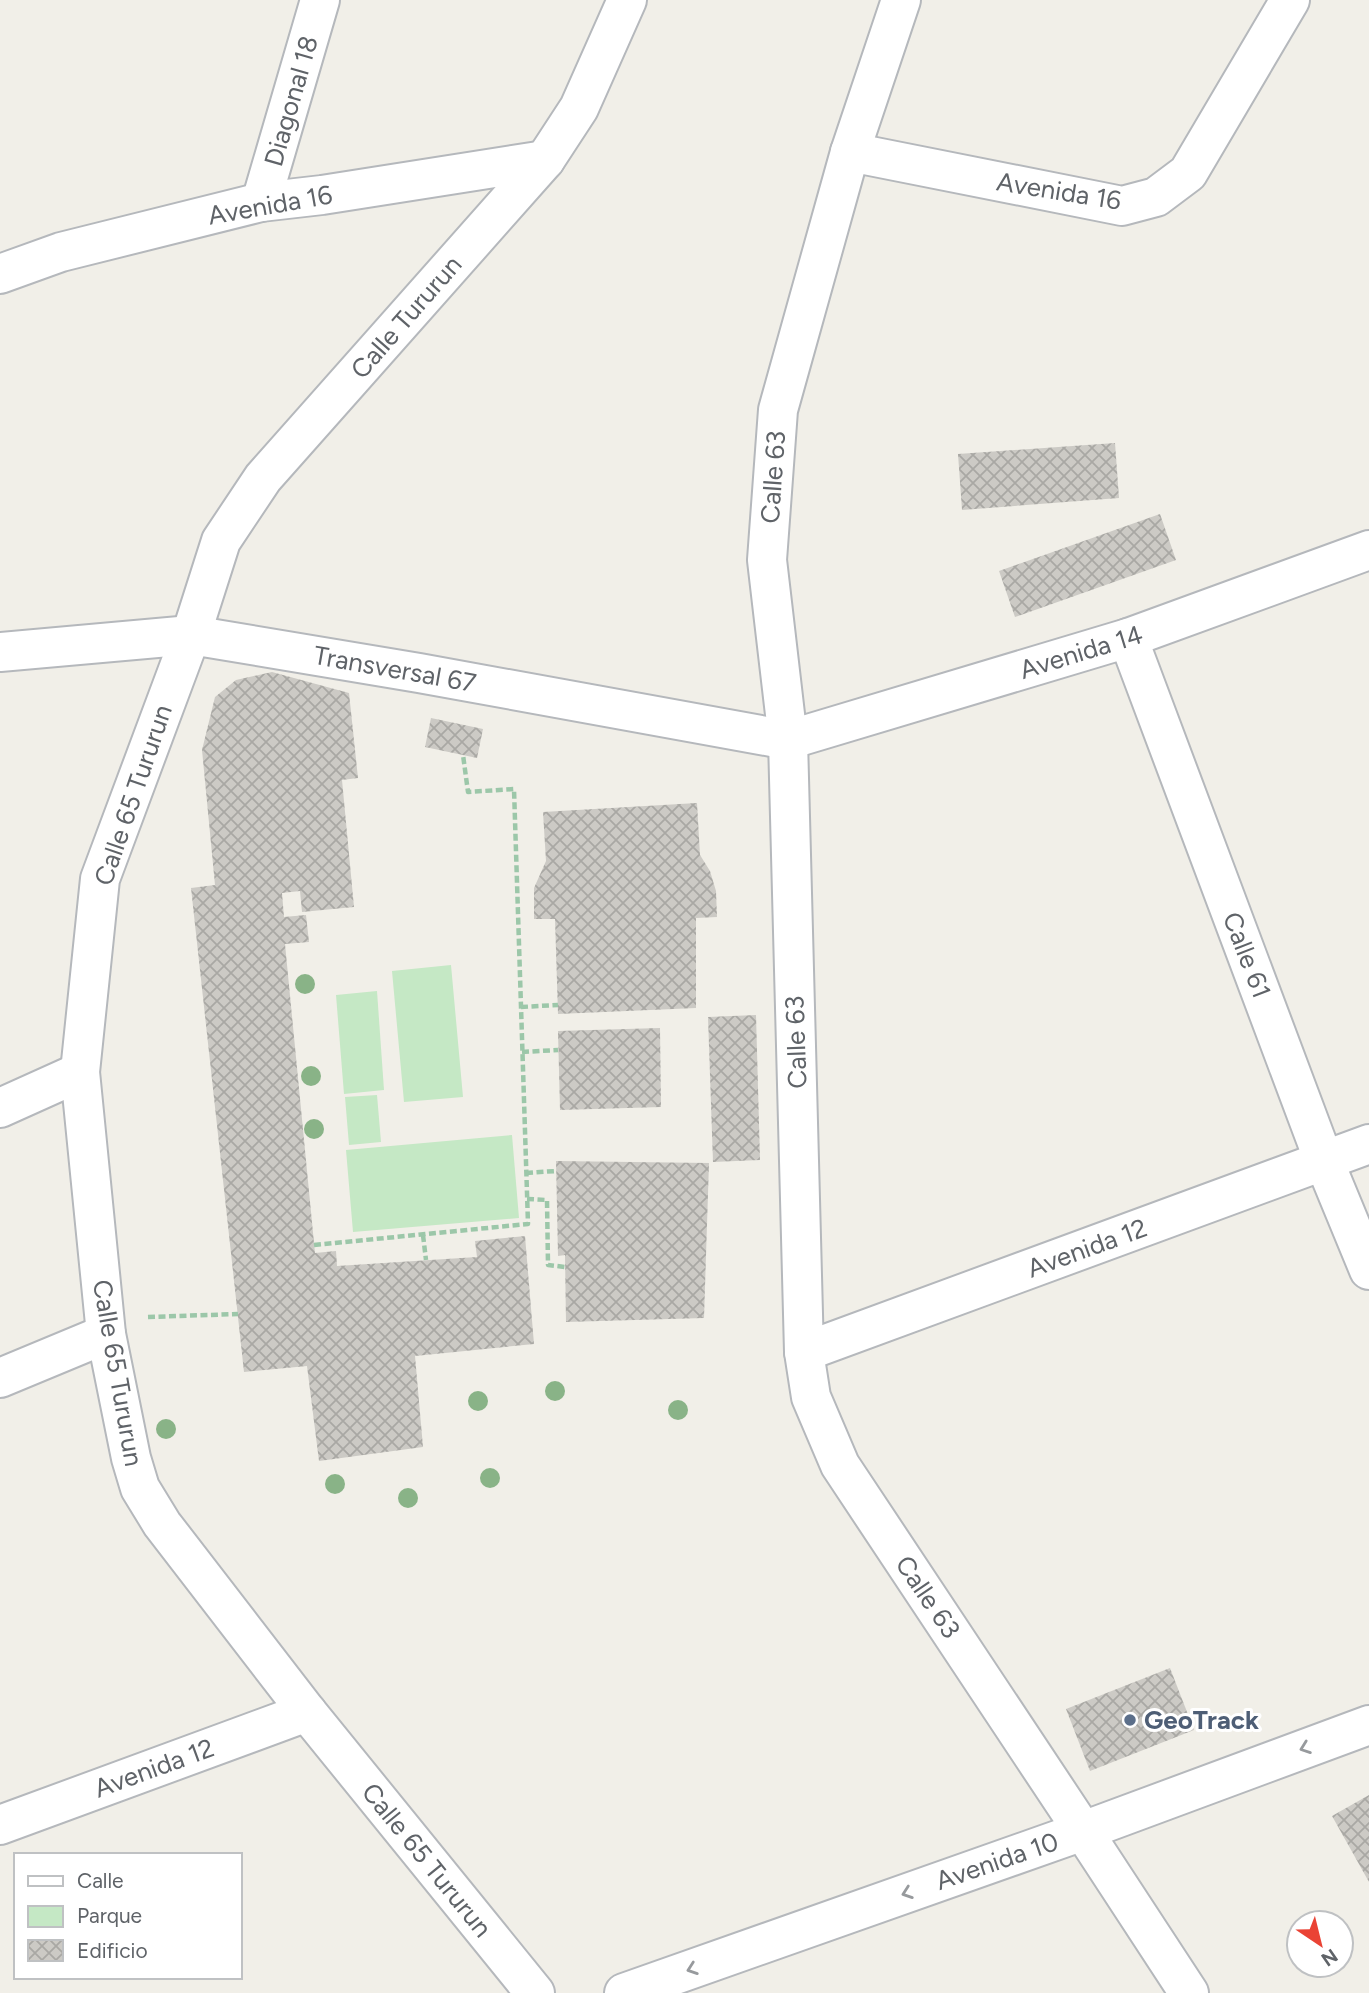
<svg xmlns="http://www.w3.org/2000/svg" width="1369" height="1993" font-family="Figtree,sans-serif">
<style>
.green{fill:#c5e8c5}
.building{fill:url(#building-cross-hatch)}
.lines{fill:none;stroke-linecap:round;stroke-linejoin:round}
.minor-casing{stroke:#b5b8bc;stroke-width:42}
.path{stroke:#9cc7a9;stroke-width:4.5;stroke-dasharray:7 3.5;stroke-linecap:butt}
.minor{stroke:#fff;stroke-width:38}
.tree{fill:#89b387}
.oneway{stroke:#979a9d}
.service-dot{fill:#5c6f8a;stroke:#fff;stroke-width:2.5}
.labels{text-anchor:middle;stroke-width:6;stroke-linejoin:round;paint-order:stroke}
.street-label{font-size:26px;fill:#5f6368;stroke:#fff}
.service-label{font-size:26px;font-weight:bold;fill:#4e5e75;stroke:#fff;text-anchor:start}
</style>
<defs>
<pattern id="building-cross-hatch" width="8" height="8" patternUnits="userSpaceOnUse" patternTransform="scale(1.75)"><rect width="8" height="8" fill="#cccac5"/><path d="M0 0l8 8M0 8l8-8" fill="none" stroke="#a9a8a4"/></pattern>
</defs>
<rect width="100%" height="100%" fill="#f1efe8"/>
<g class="green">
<path d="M451 965 463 1097 404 1102 392 971Z"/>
<path d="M377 991 384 1090 344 1094 336 995Z"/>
<path d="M377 1095 381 1142 349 1145 345 1097Z"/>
<path d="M512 1135 519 1218 353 1232 346 1150Z"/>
</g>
<g class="building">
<path d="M1115 443 1119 498 962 510 958 454Z"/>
<path d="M1160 514 1176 560 1015 617 999 571Z"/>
<path d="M272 672 349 693 358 778 342 780 354 907 302 912 300 891 282 893 284 917 306 915 309 942 285 944 315 1253 336 1251 337 1266 477 1257 475 1241 525 1236 534 1344 415 1356 423 1447 319 1461 307 1366 244 1372 191 888 215 885 202 750 215 697 236 680Z"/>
<path d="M431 718 483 729 477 758 425 747Z"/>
<path d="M697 803 700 855 710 871 716 891 717 917 696 918V1008L558 1014 555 919H534V888L546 861 543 812Z"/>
<path d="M756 1015 760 1160 713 1162 708 1017Z"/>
<path d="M660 1028 661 1107 560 1110 558 1031Z"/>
<path d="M556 1161 709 1163 704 1318 566 1322 565 1255 558 1256Z"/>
<path d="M1170 1668 1194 1730 1090 1771 1066 1709Z"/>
<path d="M1369 1795V1882L1332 1816Z"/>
</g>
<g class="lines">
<defs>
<g id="minor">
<path d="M901 0 850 152 778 410 767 560 788 740 804 1352 811 1397 840 1465 1083 1831 1189 1993"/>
<path d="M850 152 1122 206 1156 197 1188 173 1290 0"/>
<path d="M261 202 320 0"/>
<path d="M0 274 61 252 261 202 322 195 545 160"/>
<path d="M1128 638 1324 1161 1369 1270"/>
<path d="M0 652 191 635 419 673 788 740 1128 638 1369 550"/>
<path d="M0 1108 80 1072"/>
<path d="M804 1352 1369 1144"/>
<path d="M0 1378 106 1334"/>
<path d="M0 1825 307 1712"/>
<path d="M535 1993 307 1712 162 1524 140 1488 131 1458 106 1334 80 1072 100 879 191 635 221 541 263 478 545 160 579 108 627 0"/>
<path d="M624 1993 1083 1831 1369 1725"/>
</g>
</defs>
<use href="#minor" class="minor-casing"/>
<g class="path">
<path d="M521 1007 558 1005"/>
<path d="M522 1052 558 1050"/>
<path d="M526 1173 556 1171"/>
<path d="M527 1199 547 1200 548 1265 565 1267"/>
<path d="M423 1235 426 1260"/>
<path d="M314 1245 528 1224 514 789 468 792 463 755"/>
<path d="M148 1317 238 1314"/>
</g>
<use href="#minor" class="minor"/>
</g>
<g class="tree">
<circle cx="305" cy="984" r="10"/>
<circle cx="311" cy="1076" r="10"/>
<circle cx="314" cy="1129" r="10"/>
<circle cx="555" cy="1391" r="10"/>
<circle cx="478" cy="1401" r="10"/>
<circle cx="678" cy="1410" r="10"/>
<circle cx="166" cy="1429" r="10"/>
<circle cx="490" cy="1478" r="10"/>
<circle cx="335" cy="1484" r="10"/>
<circle cx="408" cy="1498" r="10"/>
</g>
<defs><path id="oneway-chevron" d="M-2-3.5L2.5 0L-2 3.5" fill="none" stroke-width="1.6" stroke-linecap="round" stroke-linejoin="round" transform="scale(1.75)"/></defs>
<g class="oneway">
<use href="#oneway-chevron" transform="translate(1305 1748) rotate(160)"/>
<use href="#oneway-chevron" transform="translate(907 1893) rotate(161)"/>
<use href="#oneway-chevron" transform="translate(692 1969) rotate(161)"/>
</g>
<circle class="service-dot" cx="1130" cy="1720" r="7"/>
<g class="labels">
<g class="street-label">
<text transform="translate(291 101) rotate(-74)" y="9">Diagonal 18</text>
<text transform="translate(1059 191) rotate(9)" y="9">Avenida 16</text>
<text transform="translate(270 205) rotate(-10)" y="9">Avenida 16</text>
<text transform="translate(406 317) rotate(-49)" y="9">Calle Tururun</text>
<text transform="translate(773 477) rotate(-86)" y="9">Calle 63</text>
<text transform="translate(1081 652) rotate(-17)" y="9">Avenida 14</text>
<text transform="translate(395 669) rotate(10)" y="9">Transversal 67</text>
<text transform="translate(133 795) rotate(-71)" y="9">Calle 65 Tururun</text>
<text transform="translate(1247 955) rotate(69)" y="9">Calle 61</text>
<text transform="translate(796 1042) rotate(-92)" y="9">Calle 63</text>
<text transform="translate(1087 1248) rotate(-20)" y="9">Avenida 12</text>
<text transform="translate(118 1373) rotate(80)" y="9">Calle 65 Tururun</text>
<text transform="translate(928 1597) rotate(56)" y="9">Calle 63</text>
<text transform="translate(154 1768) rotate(-20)" y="9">Avenida 12</text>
<text transform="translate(427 1860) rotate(51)" y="9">Calle 65 Tururun</text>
<text transform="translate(997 1861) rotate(-19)" y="9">Avenida 10</text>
</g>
<g class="service-label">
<text x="1144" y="1729">GeoTrack</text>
</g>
</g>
<rect x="14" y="1853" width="228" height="126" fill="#ffffff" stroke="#bfc1c3" stroke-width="2"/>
<rect x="28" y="1876" width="35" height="10" fill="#ffffff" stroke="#bfc1c3" stroke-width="2"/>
<text x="77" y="1888" font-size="21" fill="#5f6368">Calle</text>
<rect x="28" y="1906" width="35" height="21" fill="#c5e8c5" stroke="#bfc1c3" stroke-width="2"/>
<text x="77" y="1923" font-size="21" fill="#5f6368">Parque</text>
<rect x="28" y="1940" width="35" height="21" fill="url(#building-cross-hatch)" stroke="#bfc1c3" stroke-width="2"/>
<text x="77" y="1958" font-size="21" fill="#5f6368">Edificio</text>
<g transform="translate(1320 1944) rotate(145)"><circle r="33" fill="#ffffff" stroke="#bfc1c3" stroke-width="2"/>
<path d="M0-5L12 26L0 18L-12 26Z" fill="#ea4335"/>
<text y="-10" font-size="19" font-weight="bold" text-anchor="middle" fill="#5f6368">N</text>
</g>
</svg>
